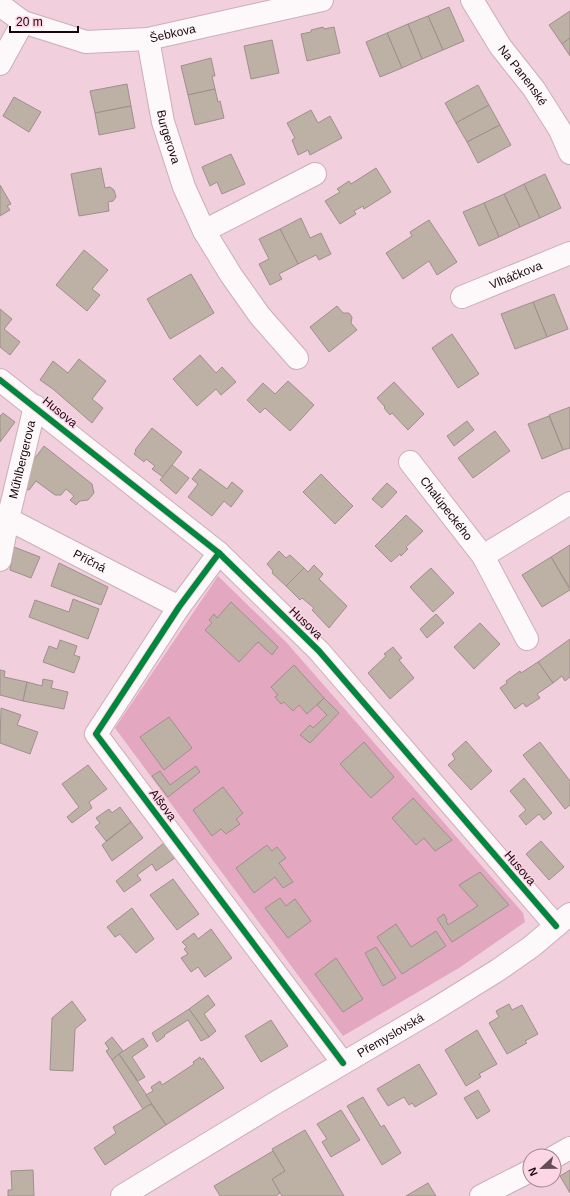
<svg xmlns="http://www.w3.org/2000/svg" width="570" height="1196" font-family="Helvetica,sans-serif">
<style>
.green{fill:#e4a7c0}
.building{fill:#bdb0a4;stroke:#9e908c}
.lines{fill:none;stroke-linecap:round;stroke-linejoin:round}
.minor-casing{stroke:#caafb9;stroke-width:24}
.minor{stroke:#fdf8fa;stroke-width:22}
.cycleway-casing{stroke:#fcd6e4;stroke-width:8}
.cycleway{stroke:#00873e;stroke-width:6}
.labels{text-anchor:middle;stroke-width:3;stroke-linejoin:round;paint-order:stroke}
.street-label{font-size:12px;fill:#19050e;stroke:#fcd6e4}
</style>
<rect width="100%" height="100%" fill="#f1cfdc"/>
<path class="green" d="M218 576 286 642 523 913 525 922 459 968 343 1036 115 728Z"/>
<g class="building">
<path d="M449 7 464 41 443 50 428 16Z"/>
<path d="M570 11V38L562 44 549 25Z"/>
<path d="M428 16 443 50 422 59 408 24Z"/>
<path d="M408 24 422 59 402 68 387 33Z"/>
<path d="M323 27 324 29 334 27 340 53 307 61 301 34 311 32V30Z"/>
<path d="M387 33 402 68 380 77 366 42Z"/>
<path d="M570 38V56L562 44Z"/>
<path d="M272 40 279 73 251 79 244 46Z"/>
<path d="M211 58 215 76H212L215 89 188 95 181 66Z"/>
<path d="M127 84 131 106 95 113 90 91Z"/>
<path d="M478 85 489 105 456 123 445 103Z"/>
<path d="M215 89 218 102 220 101 224 118 195 125 188 95Z"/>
<path d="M14 97 41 112 29 132 3 116Z"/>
<path d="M489 105 500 125 467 142 456 123Z"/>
<path d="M131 106 135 128 99 135 95 113Z"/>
<path d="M311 110 318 123 330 116 342 138 310 155 308 150 298 155 292 140 295 138 287 123Z"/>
<path d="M500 125 511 145 478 163 467 142Z"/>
<path d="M231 154 245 184 222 194 217 182 210 186 202 167Z"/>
<path d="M101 168 105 188 110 187 114 190 116 197 113 201 108 202 109 211 79 216 71 174Z"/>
<path d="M376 168 391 192 364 209 363 206 354 211 356 214 340 224 325 201 340 192 337 189 349 181 351 184Z"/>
<path d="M545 174 561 208 540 218 524 184Z"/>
<path d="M524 184 540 218 520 227 504 194Z"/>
<path d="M0 185 11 204 7 206 10 210 0 216Z"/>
<path d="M504 194 520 227 499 237 484 203Z"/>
<path d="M484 203 499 237 479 246 463 212Z"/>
<path d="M301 218 310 238 321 233 331 254 319 260 316 255 298 264 280 229Z"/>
<path d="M429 220 457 262 437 275 429 261 403 279 386 253 412 236 410 232Z"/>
<path d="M280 229 298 264 279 274 282 279 270 285 259 264 269 259 259 239Z"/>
<path d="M84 250 108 270 92 289 100 295 87 311 56 285Z"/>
<path d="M191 274 214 313 170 339 147 299Z"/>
<path d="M554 294 568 329 547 337 533 302Z"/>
<path d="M533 302 547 337 515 349 501 314Z"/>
<path d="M337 306 343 313H349L352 317 351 323 357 330 329 352 310 327Z"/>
<path d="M0 309 12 319 4 329 20 342 10 355 0 347Z"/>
<path d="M452 334 479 374 458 388 432 348Z"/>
<path d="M200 355 216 373 222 367 236 382 221 395 216 389 197 406 173 379Z"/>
<path d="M79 359 106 381 92 399 103 408 92 423 53 389 40 380 53 361 68 373Z"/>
<path d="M288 381 314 405 290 431 265 408 260 413 247 400 263 383 275 394Z"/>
<path d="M394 382 424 414 408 430 392 413 390 415 384 408 385 407 377 398Z"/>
<path d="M570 407V448L563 450 549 415Z"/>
<path d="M3 413 15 422 0 442V416Z"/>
<path d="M549 416 563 450 542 459 528 424Z"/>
<path d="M467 421 474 430 454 446 447 436Z"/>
<path d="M152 428 182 452 163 477 152 469 155 466 146 459 144 462 134 454 136 451 135 450Z"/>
<path d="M495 431 510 451 473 478 458 458Z"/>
<path d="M44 446 92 484 94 493 88 500 80 501 76 505 70 500 74 496 66 489 61 495H55L36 481 29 490 25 489 32 462Z"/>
<path d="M172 465 189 478 176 494 160 480Z"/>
<path d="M200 469 227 489 232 482 243 491 231 507 224 501 212 516 188 497 198 484 192 479Z"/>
<path d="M321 474 353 506 335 524 303 492Z"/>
<path d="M387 483 397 492 382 508 372 499Z"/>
<path d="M406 515 423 531 406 547 408 549 401 556 400 554 391 562 375 546Z"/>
<path d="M570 545V588L551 557Z"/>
<path d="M14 547 40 557 31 578 10 570Z"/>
<path d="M279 551 286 558 290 555 304 568 286 586 272 573 273 571 267 564Z"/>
<path d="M551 557 570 590 542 607 522 575Z"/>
<path d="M59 563 108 587 101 605 51 586Z"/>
<path d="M314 565 323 574 319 579 347 606 329 628 312 610 314 608 302 598 300 600 286 586 304 568 308 572Z"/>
<path d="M431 568 454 593 433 612 410 587Z"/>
<path d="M73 599 99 609 88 639 29 617 35 600 69 612Z"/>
<path d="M231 602 278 647 272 655 258 642 239 662 205 630 212 623 209 620 214 614 217 618Z"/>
<path d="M436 614 444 623 427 638 420 629Z"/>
<path d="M480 623 500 644 474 669 454 647Z"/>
<path d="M570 639V677L565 681 562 676 553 683 538 662Z"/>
<path d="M60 640 77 646 74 655 80 657 74 673 43 662 49 646 57 649Z"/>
<path d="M393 647 402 658 399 660 414 678 390 699 368 673 386 656 384 654Z"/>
<path d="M538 662 553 683 537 694 540 698 526 707 523 703 515 709 500 688 507 683 506 681 520 671 521 673Z"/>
<path d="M294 665 324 698 307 714 299 705 293 711 284 702 281 704 275 697 278 695 271 687Z"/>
<path d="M0 670 5 671 4 677 27 682 23 701 0 695Z"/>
<path d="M43 679 53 681 51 688 68 692 64 709 23 701 27 682 42 686Z"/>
<path d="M324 698 339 713 310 743 300 735 310 725 313 728 327 715 317 705Z"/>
<path d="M1 708 21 715 17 725 38 732 30 754 0 743Z"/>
<path d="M169 717 192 748 164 770 140 737Z"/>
<path d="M466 741 492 771 471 790 448 765 455 759 452 754Z"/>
<path d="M364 742 394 777 371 798 340 764Z"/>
<path d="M540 742 570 781V805L565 809 523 755Z"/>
<path d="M88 765 107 789 89 802 92 808 72 823 67 817 79 807 62 784Z"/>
<path d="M196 766 200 772 168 797 152 776 160 771 170 785Z"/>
<path d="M524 778 552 813 544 820 539 814 526 825 519 816 526 810 510 791Z"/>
<path d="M223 787 243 813 236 819 240 824 226 834 221 829 212 836 193 810Z"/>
<path d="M413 798 452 840 435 851 424 838 416 845 392 818Z"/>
<path d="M120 807 131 822 106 841 95 827 100 823 96 818 109 809 112 813Z"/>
<path d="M131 822 143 838 112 861 102 845Z"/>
<path d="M541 841 564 867 549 880 526 854Z"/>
<path d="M164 843 175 858 156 871 152 864 137 875 141 880 124 892 116 881Z"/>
<path d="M267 845 272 851 277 847 286 858 279 863 293 882 283 888 275 877 254 893 236 868Z"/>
<path d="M480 872 509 905 452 942 437 919 444 914 447 920 446 921 448 925 478 906 459 885Z"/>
<path d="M173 879 199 914 177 930 150 895Z"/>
<path d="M280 898 286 906 295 899 311 921 288 938 265 908Z"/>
<path d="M132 908 154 939 136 953 120 934 115 937 107 927Z"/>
<path d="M396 924 411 947 436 931 446 946 402 974 377 937Z"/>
<path d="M211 929 232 958 205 977 198 967 191 972 181 958 188 954 184 949 187 947 182 942 194 933 198 939Z"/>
<path d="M376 947 396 978 383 986 365 953Z"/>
<path d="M336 958 363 999 343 1012 315 974Z"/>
<path d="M208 995 215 1005 204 1014 216 1031 209 1037 189 1009Z"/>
<path d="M72 1001 86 1020 75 1029 73 1071 50 1070 52 1018Z"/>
<path d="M509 1004 512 1010 522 1005 538 1034 525 1041 527 1043 507 1054 489 1023 499 1017 496 1011Z"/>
<path d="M189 1009 209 1037 201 1041 188 1020 164 1035 165 1036 157 1042 152 1033Z"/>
<path d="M271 1020 288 1046 261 1062 245 1036Z"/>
<path d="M477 1030 497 1064 479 1074 481 1077 466 1086 445 1050Z"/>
<path d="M112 1037 123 1051 112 1060 106 1051 109 1049 105 1043Z"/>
<path d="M143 1038 148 1046 132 1057 145 1077 138 1081 119 1054Z"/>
<path d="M119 1054 152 1103 143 1109 112 1060Z"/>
<path d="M200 1057 201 1060 203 1058 224 1088 166 1125 146 1095 153 1091 151 1087 160 1081 162 1085 194 1064 193 1062Z"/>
<path d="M419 1064 437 1094 415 1107 412 1103 409 1105 404 1097 388 1106 377 1089Z"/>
<path d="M478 1090 490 1111 477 1119 464 1098Z"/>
<path d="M363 1097 381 1127 384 1125 401 1153 382 1165 347 1106Z"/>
<path d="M151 1104 166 1125 105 1165 94 1148 116 1133 113 1127Z"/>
<path d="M341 1110 360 1140 331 1157 322 1142 327 1139 317 1124Z"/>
<path d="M305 1130 344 1196H282L280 1193 272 1179 285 1171 272 1149Z"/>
<path d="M273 1151 285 1171 272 1179 280 1193 276 1196H220L214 1186Z"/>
<path d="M33 1170 34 1196H8V1190H12L11 1171Z"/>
<path d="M570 1170V1193L560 1176Z"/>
<path d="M428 1183 436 1196H406Z"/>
</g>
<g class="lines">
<defs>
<g id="minor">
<path id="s1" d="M472 0 500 46 534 89 560 130 570 153"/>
<path id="s2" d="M0 5 23 22 86 42 148 39 322 0"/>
<path id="s3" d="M148 39 163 122 184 187 204 231 231 275 260 316 297 358"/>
<path d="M0 64 23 22"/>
<path d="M204 231 315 174"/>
<path id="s4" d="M462 297 570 253"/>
<path d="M0 380 219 553 319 651 556 926"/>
<path id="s5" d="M410 462 483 556 527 639"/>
<path id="s6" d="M0 517 8 519 179 607"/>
<path d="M219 553 179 607 96 734 343 1063"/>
<path d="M483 556 570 503"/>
<path id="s7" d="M0 560 8 519 35 406"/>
<path d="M554 1157 570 1148"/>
<path id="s8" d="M122 1196 277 1102 432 1011 498 970 531 947 570 914"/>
<path d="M481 1196 530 1171"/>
</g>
</defs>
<use href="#minor" class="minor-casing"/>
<use href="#minor" class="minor"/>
<defs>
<g id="cycleway">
<path d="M0 380 219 553 319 651 556 926"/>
<path d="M219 553 179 607 96 734 343 1063"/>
</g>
</defs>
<use href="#cycleway" class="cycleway-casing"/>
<use href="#cycleway" class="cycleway"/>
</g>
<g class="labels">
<g class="street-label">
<text dy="4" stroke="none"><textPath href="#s2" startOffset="182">Šebkova</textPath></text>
<text dy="4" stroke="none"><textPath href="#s1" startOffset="91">Na Panenské</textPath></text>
<text dy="4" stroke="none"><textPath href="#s3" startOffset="100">Burgerova</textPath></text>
<text dy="4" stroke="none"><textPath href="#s4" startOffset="58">Vlháčkova</textPath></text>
<text transform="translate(60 412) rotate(39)" y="4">Husova</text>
<text dy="4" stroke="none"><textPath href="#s7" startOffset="103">Műhlbergerova</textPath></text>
<text dy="4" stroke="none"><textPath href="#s5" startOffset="59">Chalúpeckého</textPath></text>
<text dy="4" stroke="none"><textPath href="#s6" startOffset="100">Příčná</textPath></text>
<text transform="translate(306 623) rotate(44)" y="4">Husova</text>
<text transform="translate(163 805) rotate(53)" y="4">Alšova</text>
<text transform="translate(520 868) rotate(49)" y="4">Husova</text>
<text dy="4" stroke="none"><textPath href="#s8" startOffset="313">Přemyslovská</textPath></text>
</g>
</g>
<g transform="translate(542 1168) rotate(248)"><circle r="19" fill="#fcd6e4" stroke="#a1828e"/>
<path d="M0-3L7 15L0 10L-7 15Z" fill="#654c56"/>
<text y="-6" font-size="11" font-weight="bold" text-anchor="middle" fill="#19050e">N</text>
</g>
<path d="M10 26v6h68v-6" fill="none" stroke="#19050e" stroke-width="2"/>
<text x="16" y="26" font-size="12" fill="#19050e" stroke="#fcd6e4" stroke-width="3" paint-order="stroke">20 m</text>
</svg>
